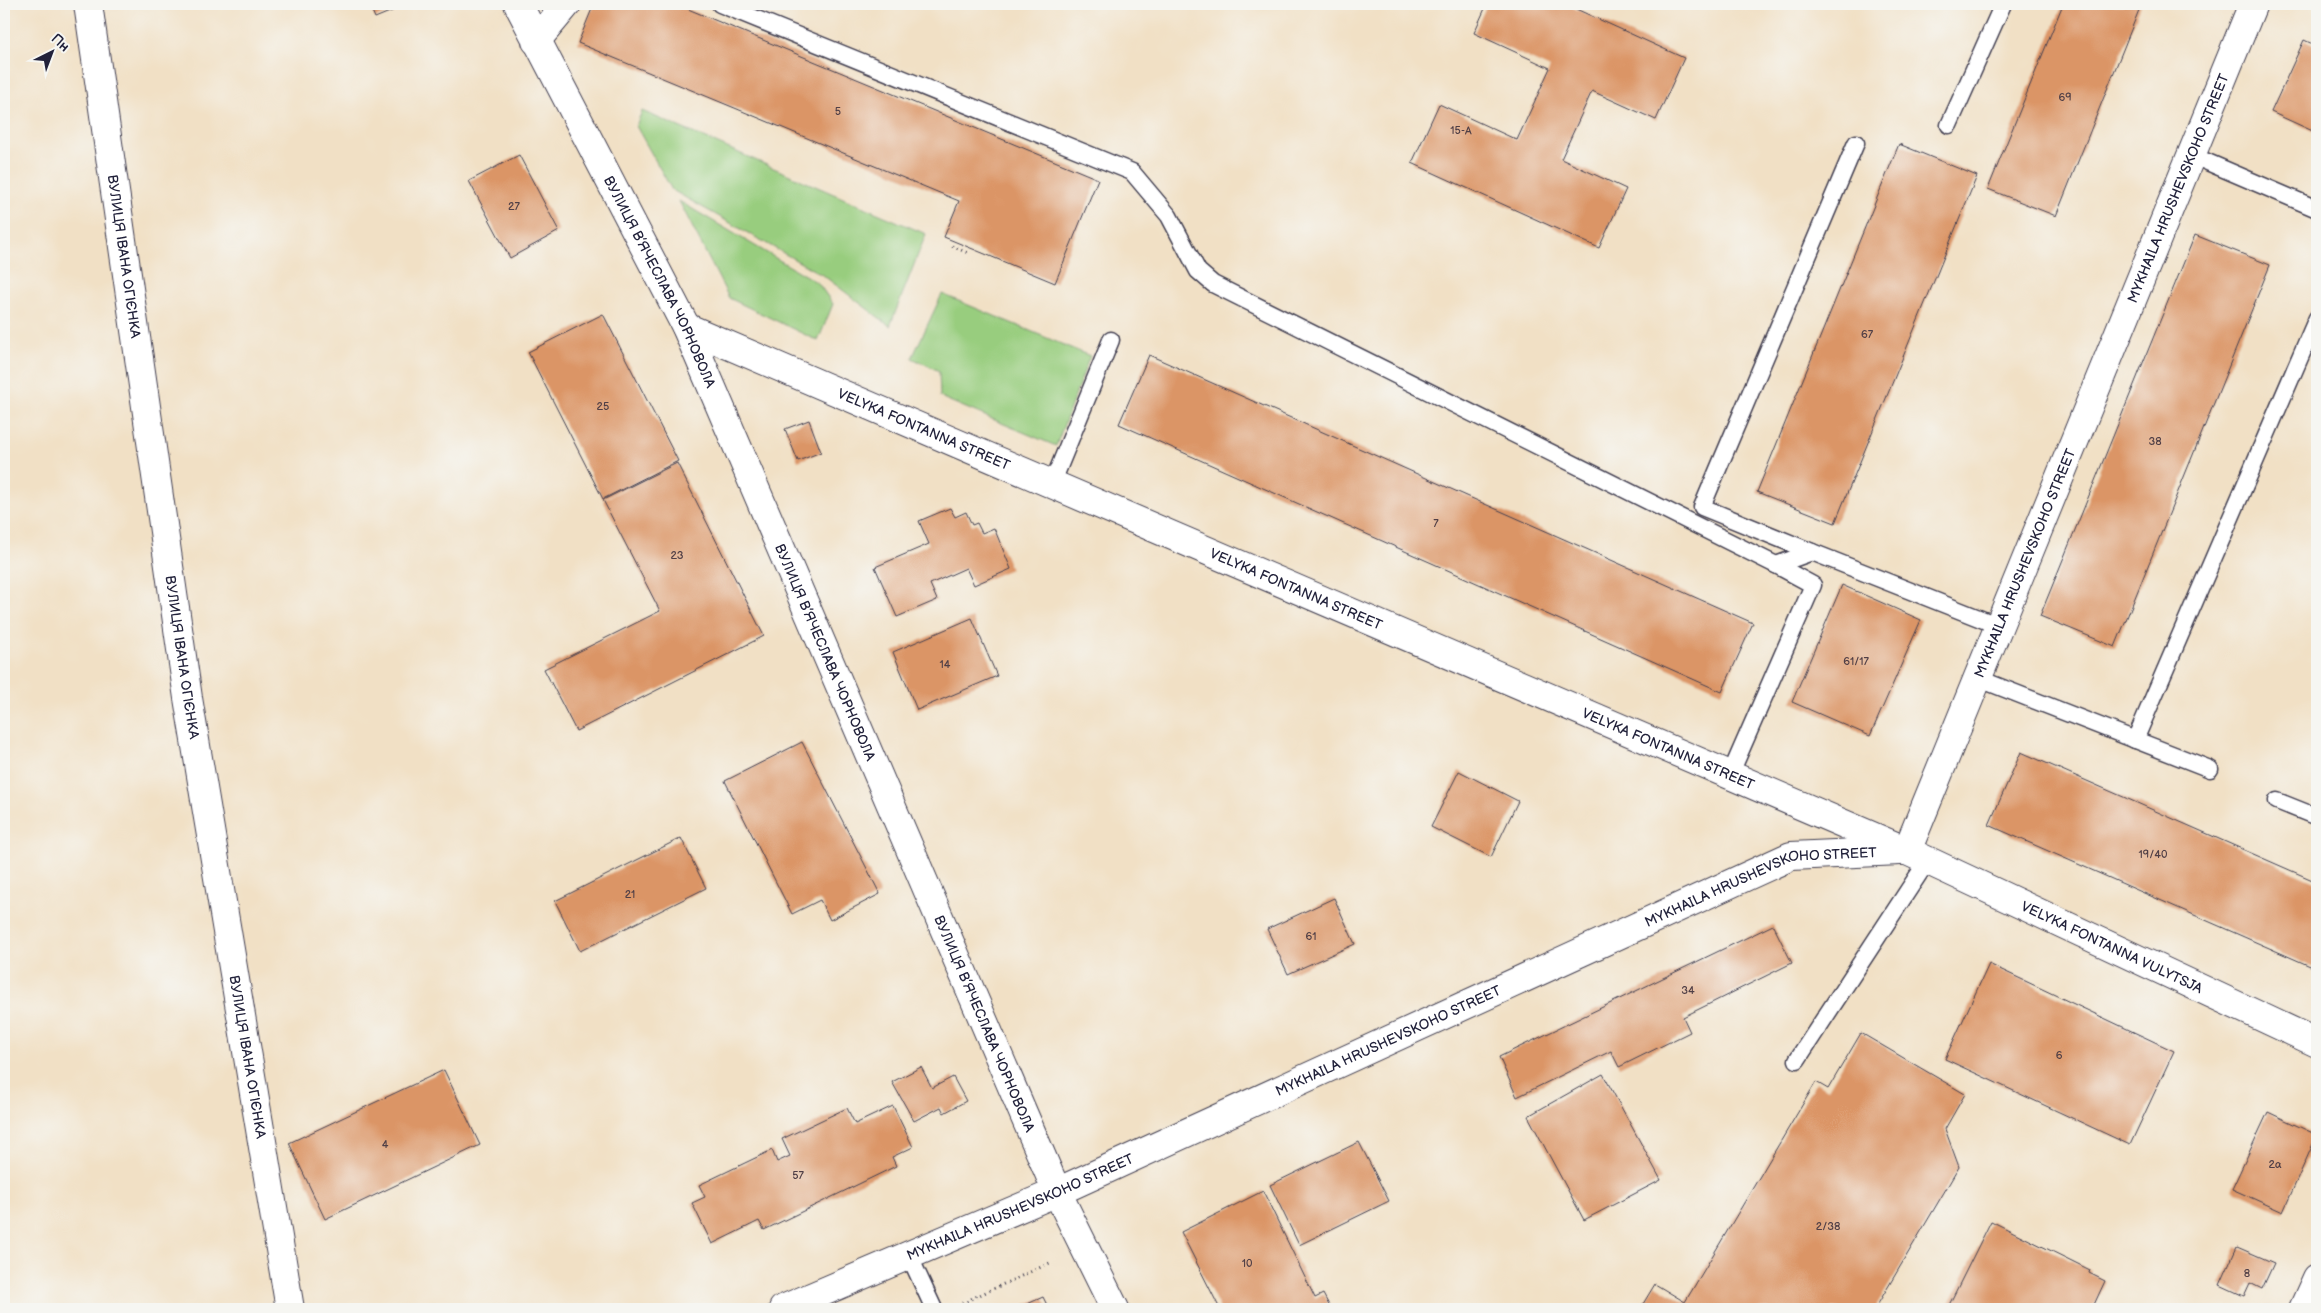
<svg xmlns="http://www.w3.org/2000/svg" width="2321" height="1313" font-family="'Balsamiq Sans',sans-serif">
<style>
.green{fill:#98cd7e;stroke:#5d785c}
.building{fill:#db9566}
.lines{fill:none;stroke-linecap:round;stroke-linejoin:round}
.lane-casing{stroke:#413e50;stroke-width:19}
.street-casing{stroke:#413e50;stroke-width:30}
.secondary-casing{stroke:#413e50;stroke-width:30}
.path{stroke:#413e50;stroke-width:3;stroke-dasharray:1 4;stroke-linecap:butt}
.lane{stroke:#fff;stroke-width:16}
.street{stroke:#fff;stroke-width:28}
.secondary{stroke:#fff;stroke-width:28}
.labels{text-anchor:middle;stroke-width:5;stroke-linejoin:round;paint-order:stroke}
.number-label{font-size:11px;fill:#503f46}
.street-label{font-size:14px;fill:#22223b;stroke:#f6f6f2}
</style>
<rect width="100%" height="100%" fill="#f6f6f2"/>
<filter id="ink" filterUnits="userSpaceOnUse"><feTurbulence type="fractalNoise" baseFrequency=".02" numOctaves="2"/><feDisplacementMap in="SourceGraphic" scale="10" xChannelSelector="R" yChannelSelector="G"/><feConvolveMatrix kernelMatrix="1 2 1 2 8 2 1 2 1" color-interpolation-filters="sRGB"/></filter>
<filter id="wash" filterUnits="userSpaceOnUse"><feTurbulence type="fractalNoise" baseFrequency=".0096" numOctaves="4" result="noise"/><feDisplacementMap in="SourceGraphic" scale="20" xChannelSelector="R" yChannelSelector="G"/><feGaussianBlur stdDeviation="1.12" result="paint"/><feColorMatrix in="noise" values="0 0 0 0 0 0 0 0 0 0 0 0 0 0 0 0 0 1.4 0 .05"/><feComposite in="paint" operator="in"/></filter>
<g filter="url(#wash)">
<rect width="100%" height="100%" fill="#f1e0c5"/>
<g class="green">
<path d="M642 111 926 234 890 326 824 276 672 190 636 126Z"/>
<path d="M679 201 818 283 833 304 818 341 729 298Z"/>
<path d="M942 294 1090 356 1056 446 940 397 939 371 912 358Z"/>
</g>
<g id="blocks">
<g class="building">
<path d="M369 4H409L375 18Z"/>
<path d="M594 4H676L1098 179 1055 283 944 237 959 201 578 43Z"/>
<path d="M1487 4H1565L1684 58 1656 120 1592 91 1561 159 1626 189 1599 248 1412 163 1439 104 1517 140 1550 68 1474 33Z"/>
<path d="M2063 4 2141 5 2056 216 1988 189Z"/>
<path d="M2304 40 2317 46V133L2271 112Z"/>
<path d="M1899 144 1977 176 1835 523 1757 492Z"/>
<path d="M519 155 559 231 510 258 469 181Z"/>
<path d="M2195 235 2270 265 2115 647 2040 616Z"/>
<path d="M603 314 678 461 603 499 528 352Z"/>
<path d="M1149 355 1753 623 1722 692 1119 424Z"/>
<path d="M809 420 821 452 798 461 785 429Z"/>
<path d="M677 463 764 636 576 731 544 669 660 611 603 500Z"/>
<path d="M950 508 955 517 966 512 972 525 977 523 982 533 994 528 1011 569 974 585 966 568 930 584 937 600 897 617 875 567 929 544 919 521Z"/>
<path d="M1842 585 1921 620 1870 736 1792 702Z"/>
<path d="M972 618 997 676 917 710 893 652Z"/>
<path d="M802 742 880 894 830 920 820 900 792 914 725 781Z"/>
<path d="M2021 752 2317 882V969L1989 825Z"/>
<path d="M1459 771 1518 801 1491 857 1431 827Z"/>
<path d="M681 838 706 888 580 951 555 901Z"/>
<path d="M1334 898 1355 944 1288 974 1267 929Z"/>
<path d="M1773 925 1792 963 1683 1017 1690 1032 1619 1067 1611 1051 1517 1097 1499 1057Z"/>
<path d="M1989 964 2174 1051 2130 1145 1945 1059Z"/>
<path d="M1861 1033 1965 1094 1945 1129 1959 1167 1875 1309H1640L1655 1284 1685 1302 1816 1082 1828 1089Z"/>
<path d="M921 1067 932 1088 953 1077 966 1101 944 1113 941 1107 914 1121 892 1082Z"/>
<path d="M444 1070 480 1145 325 1219 289 1143Z"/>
<path d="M1603 1074 1661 1180 1584 1220 1528 1116Z"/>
<path d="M893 1106 913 1147 892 1157 896 1166 764 1230 759 1221 712 1244 692 1203 705 1197 699 1185 772 1150 777 1162 790 1156 782 1139 847 1108 855 1124Z"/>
<path d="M2268 1112 2317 1135 2283 1212 2232 1189Z"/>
<path d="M1359 1142 1389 1201 1299 1245 1270 1185Z"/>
<path d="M1263 1191 1315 1298 1323 1294 1331 1309H1220L1181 1232Z"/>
<path d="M1991 1221 2090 1270 2089 1273 2105 1281 2092 1309H1947Z"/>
<path d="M2237 1247 2274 1263 2262 1289 2250 1283 2244 1296 2220 1285Z"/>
<path d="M1043 1297 1049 1309H1016Z"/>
</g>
</g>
</g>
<g filter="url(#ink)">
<use href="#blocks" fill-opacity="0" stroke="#413e50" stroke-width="1"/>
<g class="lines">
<defs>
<g id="lane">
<path d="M720 4 1132 172 1169 216 1198 271 1213 284 1776 565 1812 552 1999 626"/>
<path d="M1949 125 2003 4"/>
<path d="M2191 155 2317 209"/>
<path d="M1052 484 1111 340"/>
<path d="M1812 552 1702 507 1856 143"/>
<path d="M1977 678 2210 769"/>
<path d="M2135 740 2317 318"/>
<path d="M1730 775 1813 585 1776 565"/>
<path d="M2277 801 2317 817"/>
<path d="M1797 1060 1928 860"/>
<path d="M909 1255 934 1309"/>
</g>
<g id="street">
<path id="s1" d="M88 4 188 698 290 1309"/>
<path d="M536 41 567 4"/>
<path id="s2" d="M686 327 1907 851 2317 1043"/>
<path id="s3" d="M1907 851 2253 4"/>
<path id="s4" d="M783 1309 1057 1192 1791 856 1900 851"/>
<path d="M2303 1309 2317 1278"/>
</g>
<g id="secondary">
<path id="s5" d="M518 4 686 327 1057 1192 1115 1309"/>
</g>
</defs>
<use href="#lane" class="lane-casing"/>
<use href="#street" class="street-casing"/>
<use href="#secondary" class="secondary-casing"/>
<g class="path">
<path d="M952 246 968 253"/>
<path d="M962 1303 1052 1262"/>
</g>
<use href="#lane" class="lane"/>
<use href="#street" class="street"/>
<use href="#secondary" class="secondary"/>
</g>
</g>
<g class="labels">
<g class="number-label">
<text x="2065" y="101">69</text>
<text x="838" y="115">5</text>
<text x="1461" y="134">15-А</text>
<text x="514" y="210">27</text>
<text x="1867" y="338">67</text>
<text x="603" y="410">25</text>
<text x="2155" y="445">38</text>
<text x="1436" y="527">7</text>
<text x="677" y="559">23</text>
<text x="1856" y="665">61/17</text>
<text x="945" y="668">14</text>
<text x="2153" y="858">19/40</text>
<text x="630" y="898">21</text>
<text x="1311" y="940">61</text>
<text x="1688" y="994">34</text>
<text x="2059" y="1059">6</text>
<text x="385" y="1148">4</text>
<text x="2275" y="1168">2а</text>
<text x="798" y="1179">57</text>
<text x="1828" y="1230">2/38</text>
<text x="1247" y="1267">10</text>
<text x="2247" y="1277">8</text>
</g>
<g class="street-label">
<text dy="5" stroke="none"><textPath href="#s3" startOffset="716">MYKHAILA HRUSHEVSKOHO STREET</textPath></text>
<text dy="5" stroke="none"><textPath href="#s1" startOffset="255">ВУЛИЦЯ ІВАНА ОГІЄНКА</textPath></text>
<text dy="5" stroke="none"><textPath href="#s5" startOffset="312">ВУЛИЦЯ В’ЯЧЕСЛАВА ЧОРНОВОЛА</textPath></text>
<text dy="5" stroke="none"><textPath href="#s2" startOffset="259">VELYKA FONTANNA STREET</textPath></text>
<text dy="5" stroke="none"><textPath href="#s3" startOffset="311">MYKHAILA HRUSHEVSKOHO STREET</textPath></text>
<text dy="5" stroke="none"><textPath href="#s2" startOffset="664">VELYKA FONTANNA STREET</textPath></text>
<text dy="5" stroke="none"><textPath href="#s5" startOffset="718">ВУЛИЦЯ В’ЯЧЕСЛАВА ЧОРНОВОЛА</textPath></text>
<text dy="5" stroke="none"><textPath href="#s1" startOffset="660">ВУЛИЦЯ ІВАНА ОГІЄНКА</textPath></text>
<text dy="5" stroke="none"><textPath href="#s2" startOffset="1069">VELYKA FONTANNA STREET</textPath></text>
<text dy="5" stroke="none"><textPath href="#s4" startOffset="1068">MYKHAILA HRUSHEVSKOHO STREET</textPath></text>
<text dy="5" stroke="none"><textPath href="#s2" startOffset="1555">VELYKA FONTANNA VULYTSJA</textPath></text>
<text dy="5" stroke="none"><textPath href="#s5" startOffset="1122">ВУЛИЦЯ В’ЯЧЕСЛАВА ЧОРНОВОЛА</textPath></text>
<text dy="5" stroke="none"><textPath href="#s4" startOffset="662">MYKHAILA HRUSHEVSKOHO STREET</textPath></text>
<text dy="5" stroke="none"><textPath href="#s1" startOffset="1065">ВУЛИЦЯ ІВАНА ОГІЄНКА</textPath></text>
<text dy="5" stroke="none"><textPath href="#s4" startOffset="258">MYKHAILA HRUSHEVSKOHO STREET</textPath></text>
</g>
</g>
<rect width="2321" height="1313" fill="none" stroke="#f6f6f2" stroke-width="20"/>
<g transform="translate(52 52) rotate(42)" stroke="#f6f6f2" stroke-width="4" paint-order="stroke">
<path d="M0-4L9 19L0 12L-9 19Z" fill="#22223b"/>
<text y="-8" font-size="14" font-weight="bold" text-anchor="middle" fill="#22223b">Пн</text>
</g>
</svg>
